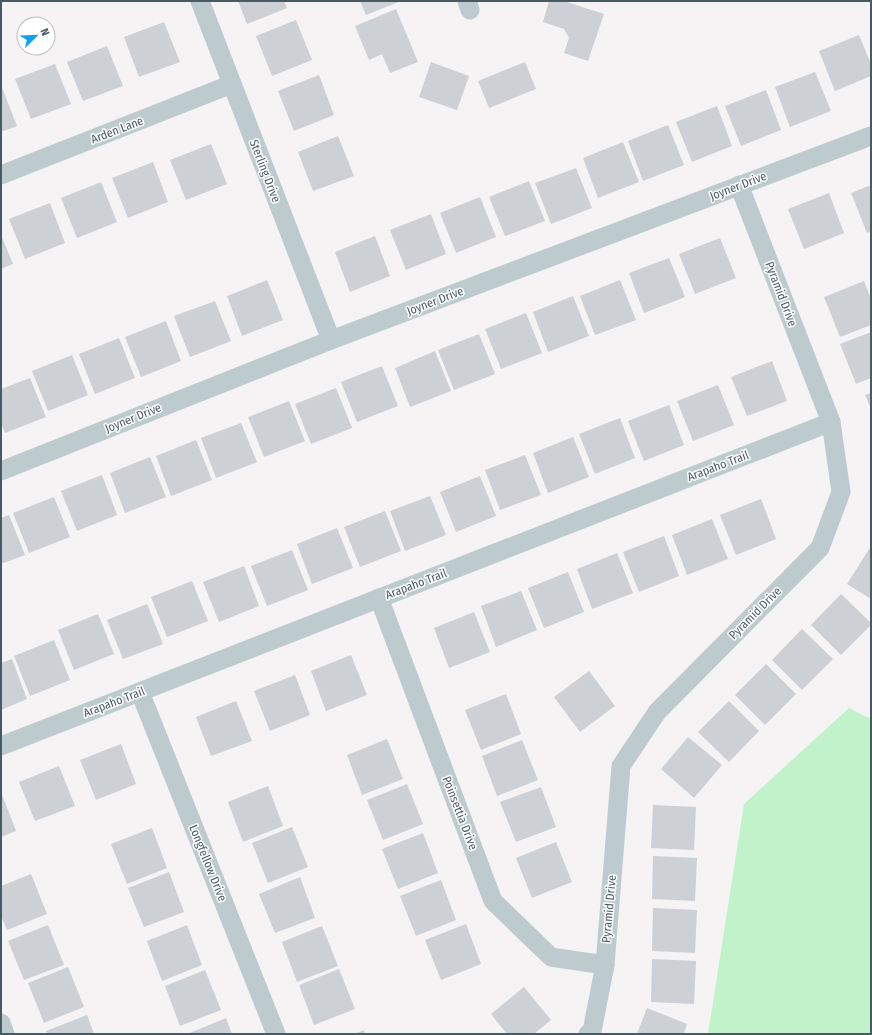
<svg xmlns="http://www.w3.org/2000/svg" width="872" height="1035" font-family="'Fira Sans Condensed',sans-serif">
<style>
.green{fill:#c1f2ca}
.building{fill:#cdd1d5}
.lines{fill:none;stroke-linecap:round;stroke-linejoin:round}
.street{stroke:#bdcbcf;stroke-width:19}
.labels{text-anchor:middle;stroke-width:3;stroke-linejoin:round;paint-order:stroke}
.street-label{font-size:12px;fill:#495b62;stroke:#fff}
</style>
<rect width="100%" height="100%" fill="#f5f3f3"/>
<path class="green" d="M849 708 871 719V1034H708L744 804Z"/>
<g class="building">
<path d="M238 1H284L287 8 247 24Z"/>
<path d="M360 1H401L366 15Z"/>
<path d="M549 1H564L604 14 588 61 564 53 569 38 564 29 543 22Z"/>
<path d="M396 9 418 62 390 73 382 54 369 60 355 26Z"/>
<path d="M296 20 312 60 272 76 256 36Z"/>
<path d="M164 22 180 62 139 77 124 37Z"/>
<path d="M859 35 871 64V76L835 91 819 51Z"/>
<path d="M107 46 123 86 83 101 67 62Z"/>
<path d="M431 62 469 76 457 110 419 97Z"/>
<path d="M525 62 536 89 489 108 478 81Z"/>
<path d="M55 64 71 104 31 119 15 79Z"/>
<path d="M815 72 831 111 790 127 775 87Z"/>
<path d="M319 75 334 115 294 131 278 91Z"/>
<path d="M1 85 17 126 1 132Z"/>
<path d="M766 90 781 130 741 146 725 106Z"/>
<path d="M717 106 732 146 692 162 676 122Z"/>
<path d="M668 125 684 165 643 181 628 141Z"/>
<path d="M338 136 354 176 313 191 298 152Z"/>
<path d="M623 142 639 182 598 198 583 158Z"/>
<path d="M211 144 227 184 186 200 170 160Z"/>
<path d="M153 162 168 202 128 218 112 178Z"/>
<path d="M576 168 592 208 551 224 535 183Z"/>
<path d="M529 181 545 221 505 236 489 197Z"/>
<path d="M101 182 117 222 77 238 61 198Z"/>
<path d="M871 185V231L867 233 851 193Z"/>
<path d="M829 193 844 233 804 249 788 209Z"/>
<path d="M480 197 496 237 456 253 440 213Z"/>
<path d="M50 203 65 243 25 259 9 219Z"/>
<path d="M431 214 446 254 406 270 390 230Z"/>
<path d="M1 235 13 264 1 269Z"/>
<path d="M375 236 390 276 350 292 335 252Z"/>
<path d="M720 238 736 278 695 294 679 254Z"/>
<path d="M669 258 685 297 644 313 629 273Z"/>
<path d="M267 280 283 320 242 336 227 296Z"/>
<path d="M620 280 636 320 595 335 580 296Z"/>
<path d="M864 281 871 299V325L840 337 824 297Z"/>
<path d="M573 296 589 336 548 352 533 312Z"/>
<path d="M215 301 231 341 190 357 174 316Z"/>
<path d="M526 313 542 353 501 369 485 329Z"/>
<path d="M166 321 181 361 141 377 125 337Z"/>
<path d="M871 332V378L856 384 840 344Z"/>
<path d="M479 334 495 374 454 390 438 350Z"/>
<path d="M119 338 135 378 95 394 79 354Z"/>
<path d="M435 351 451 391 410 407 395 368Z"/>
<path d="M72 355 88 395 48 411 32 371Z"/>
<path d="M772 361 787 401 747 416 731 377Z"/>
<path d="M382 366 398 406 357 422 341 382Z"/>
<path d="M30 378 46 417 5 433 1 423V389Z"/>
<path d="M718 385 734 425 693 441 677 401Z"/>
<path d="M336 388 352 428 311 444 295 404Z"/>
<path d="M871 393V409L865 395Z"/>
<path d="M289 401 305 441 264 457 248 417Z"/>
<path d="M669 405 684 445 644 461 628 421Z"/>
<path d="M620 418 635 458 595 474 579 434Z"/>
<path d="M241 423 257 462 216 478 201 438Z"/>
<path d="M573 437 589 477 548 493 533 453Z"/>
<path d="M196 440 212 480 171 496 156 456Z"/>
<path d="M525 455 541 495 500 510 485 470Z"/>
<path d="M150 457 166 497 125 513 110 473Z"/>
<path d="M102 475 117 515 77 531 61 491Z"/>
<path d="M480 476 496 516 456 532 440 492Z"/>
<path d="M430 496 446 535 405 551 390 511Z"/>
<path d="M54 497 70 537 29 553 13 513Z"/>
<path d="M761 499 776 539 736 555 720 515Z"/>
<path d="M385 511 401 551 360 567 344 527Z"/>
<path d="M9 515 25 555 1 564V518Z"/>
<path d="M712 519 728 559 687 575 672 535Z"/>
<path d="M337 528 353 568 312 584 297 544Z"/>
<path d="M664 536 679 576 639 592 623 552Z"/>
<path d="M871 546V599L847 584Z"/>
<path d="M292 550 308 590 267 606 251 566Z"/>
<path d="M617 553 633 593 592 609 577 569Z"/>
<path d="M244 566 259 606 219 622 203 582Z"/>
<path d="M568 572 584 612 544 628 528 588Z"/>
<path d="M192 581 208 621 167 637 151 597Z"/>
<path d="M521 591 537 630 496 647 481 606Z"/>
<path d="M841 594 871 623V625L841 655 811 625Z"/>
<path d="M147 604 163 644 123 659 107 620Z"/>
<path d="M474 612 490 652 449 668 434 628Z"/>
<path d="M98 614 114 654 74 670 58 630Z"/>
<path d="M802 629 833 659 802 690 772 660Z"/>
<path d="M54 640 70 680 30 696 14 656Z"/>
<path d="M351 655 367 695 326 711 311 671Z"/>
<path d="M12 659 27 699 1 710V663Z"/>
<path d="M766 664 796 694 765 725 735 695Z"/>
<path d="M589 671 615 706 580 732 554 697Z"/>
<path d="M295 675 310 715 270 731 254 691Z"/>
<path d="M506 694 521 734 481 750 465 710Z"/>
<path d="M236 701 252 741 211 756 196 717Z"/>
<path d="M729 701 759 731 729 762 698 732Z"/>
<path d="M688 737 722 765 694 798 661 769Z"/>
<path d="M387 739 403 779 362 795 347 755Z"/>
<path d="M522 740 538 780 497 796 482 756Z"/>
<path d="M121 744 136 784 96 800 80 760Z"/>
<path d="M59 766 75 806 35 821 19 782Z"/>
<path d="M407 784 423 824 383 840 367 800Z"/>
<path d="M268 786 283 826 243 842 228 802Z"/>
<path d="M541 787 556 827 516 842 500 802Z"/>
<path d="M1 792 16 831 1 837Z"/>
<path d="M653 805 696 807 694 850 651 848Z"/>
<path d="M292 827 308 867 268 883 252 843Z"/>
<path d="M152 828 167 868 127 884 111 844Z"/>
<path d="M423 833 438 873 398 889 382 849Z"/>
<path d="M556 842 572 882 532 898 516 858Z"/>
<path d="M653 856 697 858 695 901 652 899Z"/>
<path d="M169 872 184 912 144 927 128 888Z"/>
<path d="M31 874 47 914 7 930 1 916V886Z"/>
<path d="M300 877 315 918 275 933 259 894Z"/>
<path d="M441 880 456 920 416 936 400 896Z"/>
<path d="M653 908 697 910 695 953 652 951Z"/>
<path d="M466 924 481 964 441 980 425 940Z"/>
<path d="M48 925 64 965 24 980 8 941Z"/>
<path d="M187 925 202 965 162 981 147 941Z"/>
<path d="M322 926 338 966 297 982 282 942Z"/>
<path d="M652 959 696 961 694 1004 651 1002Z"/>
<path d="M68 967 84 1007 44 1023 28 983Z"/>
<path d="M339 969 355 1009 314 1025 299 985Z"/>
<path d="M205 970 221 1010 180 1026 165 986Z"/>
<path d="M524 987 551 1020 534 1034H507L491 1014Z"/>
<path d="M647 1008 687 1024 684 1034H637Z"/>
<path d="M87 1015 94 1034H47L46 1031Z"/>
<path d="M226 1018 232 1034H187Z"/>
<path d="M364 1030 365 1034H354Z"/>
</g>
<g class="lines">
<g class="street">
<path d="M200 1 331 340"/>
<path d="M467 1 470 10"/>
<path d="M1 175 232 84"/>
<path d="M1 471 331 340 871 136"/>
<path d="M379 598 493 901 551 957 605 965"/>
<path d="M140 692 276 1034"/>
<path d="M1 746 831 422"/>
<path d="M1 1023 5 1034"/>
<path d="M588 1034 592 1031 605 965 621 766 657 712 820 548 841 492 831 422 739 185"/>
</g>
</g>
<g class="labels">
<g class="street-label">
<text transform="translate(117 130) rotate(-21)" y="4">Arden Lane</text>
<text transform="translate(265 171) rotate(69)" y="4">Sterling Drive</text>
<text transform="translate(738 186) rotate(-21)" y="4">Joyner Drive</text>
<text transform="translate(781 294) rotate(69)" y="4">Pyramid Drive</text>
<text transform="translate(435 301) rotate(-21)" y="4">Joyner Drive</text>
<text transform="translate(133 418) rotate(-22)" y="4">Joyner Drive</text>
<text transform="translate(718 466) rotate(-21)" y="4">Arapaho Trail</text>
<text transform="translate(416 584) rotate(-21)" y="4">Arapaho Trail</text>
<text transform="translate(755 613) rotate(-45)" y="4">Pyramid Drive</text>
<text transform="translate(114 702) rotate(-21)" y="4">Arapaho Trail</text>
<text transform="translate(460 813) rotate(69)" y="4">Poinsettia Drive</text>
<text transform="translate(208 863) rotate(68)" y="4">Longfellow Drive</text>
<text transform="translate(609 909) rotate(-85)" y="4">Pyramid Drive</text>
</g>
</g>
<rect width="872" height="1035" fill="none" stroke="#495b62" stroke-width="4"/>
<g transform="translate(36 36) rotate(67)"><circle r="19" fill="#ffffff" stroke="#b6bdc0"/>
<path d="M0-3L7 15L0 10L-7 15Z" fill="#13a1ef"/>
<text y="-6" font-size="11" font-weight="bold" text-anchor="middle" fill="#495b62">N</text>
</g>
</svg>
